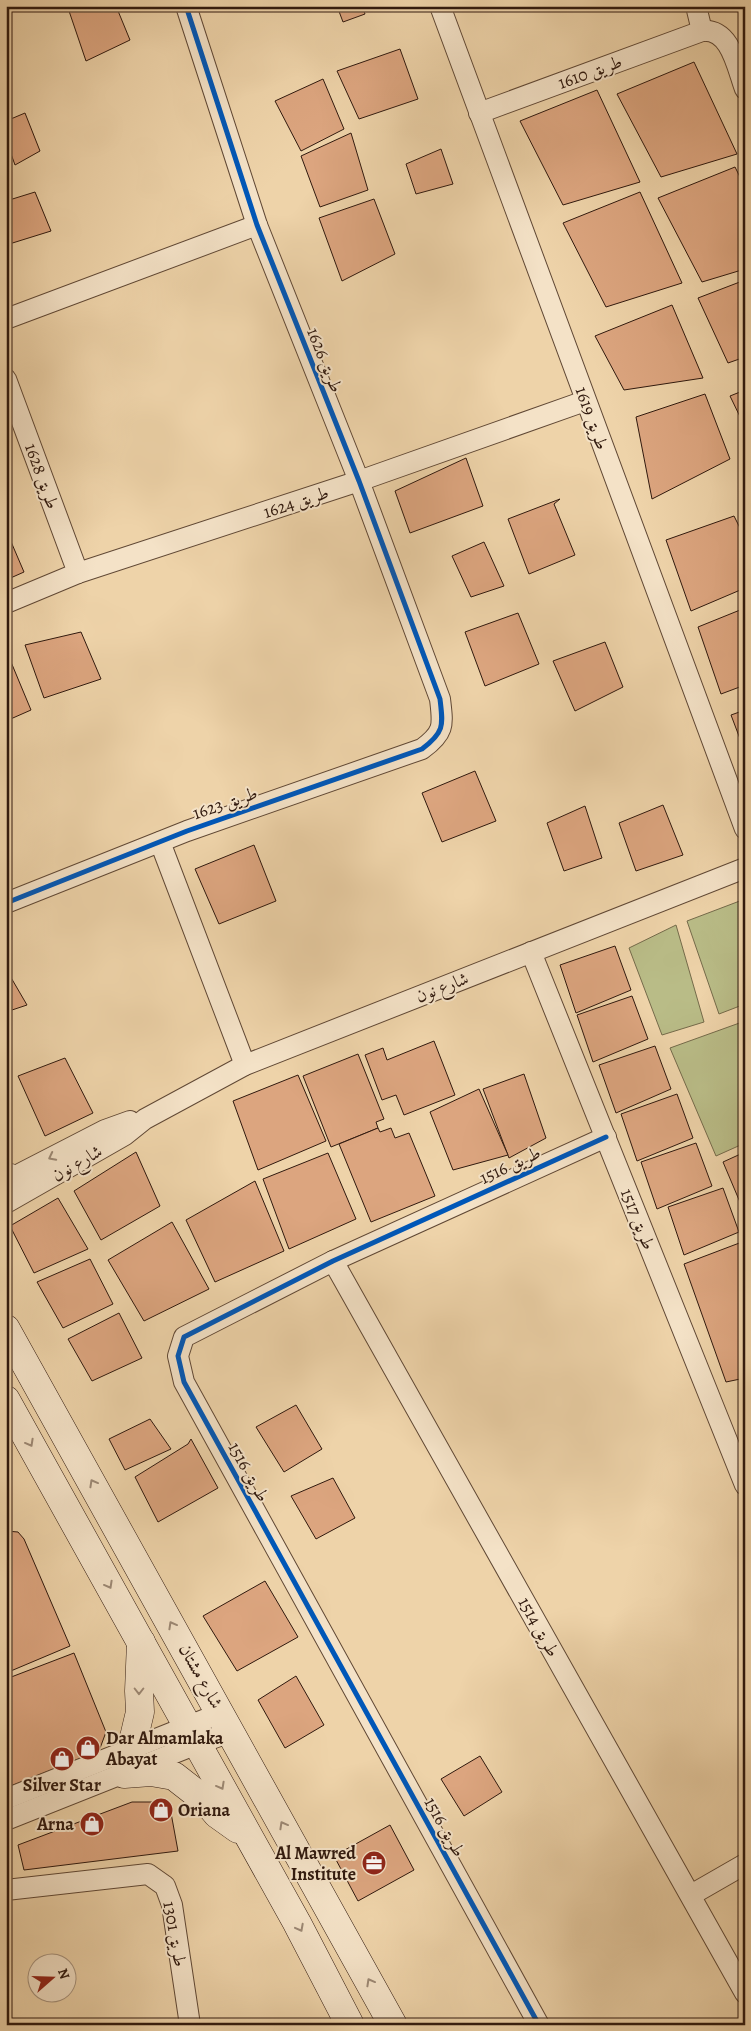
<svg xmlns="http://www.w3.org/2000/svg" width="751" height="2031" font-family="Alegreya,Amiri,serif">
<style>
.green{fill:#b9bc87;stroke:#746a4a}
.building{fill:#dca57f;stroke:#30190e}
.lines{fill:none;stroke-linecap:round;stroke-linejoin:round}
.street-casing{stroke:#604835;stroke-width:22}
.secondary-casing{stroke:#30190e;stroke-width:29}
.street{stroke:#f4e2c7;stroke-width:20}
.secondary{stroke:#f4e2c7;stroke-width:28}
.cycleway-casing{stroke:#f4e2c7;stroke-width:8}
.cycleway{stroke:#0057b8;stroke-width:5}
.oneway{stroke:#9c8874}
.labels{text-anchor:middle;stroke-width:4;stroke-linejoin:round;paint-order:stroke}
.street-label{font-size:18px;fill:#30190e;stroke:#f4e2c7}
.poi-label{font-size:18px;font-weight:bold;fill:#30190e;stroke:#f4e2c7;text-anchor:start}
</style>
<rect width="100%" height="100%" fill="#eed3a9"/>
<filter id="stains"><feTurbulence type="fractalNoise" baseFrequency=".004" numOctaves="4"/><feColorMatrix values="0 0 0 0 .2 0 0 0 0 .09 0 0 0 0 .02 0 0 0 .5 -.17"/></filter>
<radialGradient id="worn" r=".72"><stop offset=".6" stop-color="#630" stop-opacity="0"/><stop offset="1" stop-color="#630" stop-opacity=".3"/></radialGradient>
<g class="green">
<path d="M745 899V1004L719 1014 687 921Z"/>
<path d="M676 925 704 1022 662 1035 629 948Z"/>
<path d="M745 1021V1143L716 1156 670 1048Z"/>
</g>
<g class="building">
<path d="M72 6H116L130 40 86 61 68 8Z"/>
<path d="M337 6H362L365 14 343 22Z"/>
<path d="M400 49 418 99 359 119 337 71Z"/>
<path d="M694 62 737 154 661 177 617 94Z"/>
<path d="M323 79 344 129 301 151 275 101Z"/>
<path d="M597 90 640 182 563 205 520 121Z"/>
<path d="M25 113 40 151 15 165 6 140V121Z"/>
<path d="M351 133 368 190 320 207 301 156Z"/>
<path d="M441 149 453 184 416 194 406 164Z"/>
<path d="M735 167 745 187V269L702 282 658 198Z"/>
<path d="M35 192 51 231 6 245V201Z"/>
<path d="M640 192 682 283 606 307 563 223Z"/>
<path d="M374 199 395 254 342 281 319 218Z"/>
<path d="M745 280V357L728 363 698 298Z"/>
<path d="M672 305 703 378 624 390 595 336Z"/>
<path d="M745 390V427L730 396Z"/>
<path d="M705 394 730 459 652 499 636 417Z"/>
<path d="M466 458 483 506 410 533 395 491Z"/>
<path d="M560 499 554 504 575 555 529 574 508 519Z"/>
<path d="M734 516 745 538V588L691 611 666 540Z"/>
<path d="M6 530 24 572 6 580Z"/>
<path d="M484 542 504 586 471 597 452 556Z"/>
<path d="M745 608V685L721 694 698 627Z"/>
<path d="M518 613 539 664 485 686 465 632Z"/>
<path d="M81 632 101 679 44 698 25 645Z"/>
<path d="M605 642 623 687 575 711 553 661Z"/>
<path d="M6 650 31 710 6 721Z"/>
<path d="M745 710V752L731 715Z"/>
<path d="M475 771 496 821 442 842 422 793Z"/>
<path d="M663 805 683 855 636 871 619 823Z"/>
<path d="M585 806 602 858 564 871 547 823Z"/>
<path d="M254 845 276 901 219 924 195 869Z"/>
<path d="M615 946 631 990 576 1013 560 965Z"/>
<path d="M6 969 27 1005 6 1012Z"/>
<path d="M632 996 648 1039 593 1062 577 1015Z"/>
<path d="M434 1041 455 1095 404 1115 396 1095 382 1100 365 1055 383 1048 387 1060Z"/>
<path d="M655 1046 671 1089 616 1113 599 1065Z"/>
<path d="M358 1054 384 1119 376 1122 378 1128 331 1147 303 1076Z"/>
<path d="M65 1058 93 1113 45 1136 18 1076Z"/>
<path d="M524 1074 546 1138 509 1158 483 1089Z"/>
<path d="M298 1075 326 1141 258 1170 233 1101Z"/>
<path d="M479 1089 508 1155 453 1170 430 1112Z"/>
<path d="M677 1094 693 1138 637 1161 621 1114Z"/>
<path d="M378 1128 380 1132 391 1128 395 1138 409 1133 435 1196 371 1222 339 1144Z"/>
<path d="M696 1143 712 1186 657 1209 641 1162Z"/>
<path d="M136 1152 160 1206 101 1240 74 1191Z"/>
<path d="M745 1152V1214L723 1162Z"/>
<path d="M328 1153 356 1219 289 1249 263 1179Z"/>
<path d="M255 1181 284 1251 215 1282 186 1220Z"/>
<path d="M723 1188 739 1232 684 1255 668 1207Z"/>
<path d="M58 1198 88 1249 34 1273 10 1226Z"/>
<path d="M172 1222 209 1289 144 1321 108 1260Z"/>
<path d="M742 1242 745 1246V1378L726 1382 684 1264Z"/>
<path d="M90 1259 113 1304 63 1328 37 1282Z"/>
<path d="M119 1313 142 1358 92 1381 68 1339Z"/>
<path d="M745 1390V1405L740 1391Z"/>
<path d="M296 1405 322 1449 284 1472 256 1427Z"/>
<path d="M150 1419 171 1449 125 1470 109 1439Z"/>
<path d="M191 1439 218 1488 158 1522 135 1477 188 1444Z"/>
<path d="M333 1478 355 1518 316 1539 291 1496Z"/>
<path d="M6 1531 18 1532 24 1539 70 1646 6 1673Z"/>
<path d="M265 1581 298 1637 237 1671 203 1616Z"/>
<path d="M74 1653 106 1732 99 1751 6 1788V1679Z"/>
<path d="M296 1676 324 1725 285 1748 258 1700Z"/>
<path d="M480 1756 502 1792 464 1816 441 1779Z"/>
<path d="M132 1802H169L178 1851 24 1870 18 1845Z"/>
<path d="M390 1825 414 1870 358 1901 334 1856Z"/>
</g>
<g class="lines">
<defs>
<g id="street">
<path d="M440 6 745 829"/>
<path d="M696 6 702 31"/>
<path d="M479 113 702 31C731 28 737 68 745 89"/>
<path d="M6 319 257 225"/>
<path d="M6 379 78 573"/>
<path d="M6 603 78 573 359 481 585 401"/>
<path d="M160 842 245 1065"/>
<path d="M6 903 187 831 422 749C445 732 443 725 440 699L359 481 257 225 186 6"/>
<path d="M531 952 745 1485"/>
<path d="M6 1181 105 1130 130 1121"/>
<path d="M6 1203 125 1135 145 1119 245 1065 745 868"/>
<path d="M333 1261 745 1993"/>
<path d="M6 1799 221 1713"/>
<path d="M6 1820 197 1744 231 1732"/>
<path d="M6 1890 148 1874 165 1886 172 1905 190 2025"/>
<path d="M691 1895 745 1864"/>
<path d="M539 2025 184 1382 178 1356 184 1337 333 1261 606 1137"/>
</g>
<g id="secondary">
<path d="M6 1180 11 1178"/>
<path d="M6 1329 393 2025"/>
<path d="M6 1400 297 1923 350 2025"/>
<path d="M131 1750 140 1712 139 1691 141 1642"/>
<path d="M124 1774 151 1772 174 1776 206 1801 217 1814 238 1829"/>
</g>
</defs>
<use href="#street" class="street-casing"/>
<use href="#secondary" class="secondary-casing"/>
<use href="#street" class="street"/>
<use href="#secondary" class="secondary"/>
<defs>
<g id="cycleway">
<path d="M6 903 187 831 422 749C445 732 443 725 440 699L359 481 257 225 186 6"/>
<path d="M539 2025 184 1382 178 1356 184 1337 333 1261 606 1137"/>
</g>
</defs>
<use href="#cycleway" class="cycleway-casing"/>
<use href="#cycleway" class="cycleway"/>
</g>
<defs><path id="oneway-chevron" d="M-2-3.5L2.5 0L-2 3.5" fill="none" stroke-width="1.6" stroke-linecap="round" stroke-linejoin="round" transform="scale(1.25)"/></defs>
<g class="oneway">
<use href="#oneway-chevron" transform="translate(52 1157) rotate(153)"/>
<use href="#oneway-chevron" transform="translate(30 1443) rotate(61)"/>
<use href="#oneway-chevron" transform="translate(93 1483) rotate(-119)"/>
<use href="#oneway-chevron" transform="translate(109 1585) rotate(61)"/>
<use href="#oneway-chevron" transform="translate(172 1625) rotate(-119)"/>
<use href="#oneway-chevron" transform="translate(139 1691) rotate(90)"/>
<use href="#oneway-chevron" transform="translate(221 1786) rotate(61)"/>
<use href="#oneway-chevron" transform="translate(283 1825) rotate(-119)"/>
<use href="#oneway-chevron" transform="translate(300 1928) rotate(62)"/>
<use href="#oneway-chevron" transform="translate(370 1982) rotate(-119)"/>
</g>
<defs>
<symbol id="shop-disc" viewBox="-11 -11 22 22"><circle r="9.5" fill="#8f2418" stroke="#f4e2c7"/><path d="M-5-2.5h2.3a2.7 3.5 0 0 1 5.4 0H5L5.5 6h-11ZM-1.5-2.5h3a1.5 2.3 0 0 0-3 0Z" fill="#fff"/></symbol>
<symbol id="office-disc" viewBox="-11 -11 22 22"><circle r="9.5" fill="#8f2418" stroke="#f4e2c7"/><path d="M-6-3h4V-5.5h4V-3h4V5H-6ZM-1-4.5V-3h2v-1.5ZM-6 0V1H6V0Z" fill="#fff"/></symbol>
</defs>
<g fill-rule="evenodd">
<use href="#shop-disc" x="74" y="1734" width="28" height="28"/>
<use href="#shop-disc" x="48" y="1745" width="28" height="28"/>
<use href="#shop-disc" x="147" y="1796" width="28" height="28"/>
<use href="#shop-disc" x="78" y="1810" width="28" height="28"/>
<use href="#office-disc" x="360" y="1849" width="28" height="28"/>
</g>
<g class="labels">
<g class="street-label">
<text transform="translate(590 72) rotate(-20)" y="6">طريق 1610</text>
<text transform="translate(325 360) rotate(68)" y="6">طريق 1626</text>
<text transform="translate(592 418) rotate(70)" y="6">طريق 1619</text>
<text transform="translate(42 476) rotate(70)" y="6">طريق 1628</text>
<text transform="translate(296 502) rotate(-18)" y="6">طريق 1624</text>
<text transform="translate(225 803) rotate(-19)" y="6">طريق 1623</text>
<text transform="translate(442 987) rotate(-21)" y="6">شارع نون</text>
<text transform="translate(77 1163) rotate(-30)" y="6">شارع نون</text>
<text transform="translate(510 1165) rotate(-25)" y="6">طريق 1516</text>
<text transform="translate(638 1219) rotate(68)" y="6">طريق 1517</text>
<text transform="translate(249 1472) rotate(61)" y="6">طريق 1516</text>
<text transform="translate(539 1627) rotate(61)" y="6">طريق 1514</text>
<text transform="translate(201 1676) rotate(61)" y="6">شارع مشتان</text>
<text transform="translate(445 1827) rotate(61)" y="6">طريق 1516</text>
<text transform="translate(175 1934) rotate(80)" y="6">طريق 1301</text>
</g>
<g class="poi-label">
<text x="106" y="1744">Dar Almamlaka<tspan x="106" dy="21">Abayat</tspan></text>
<text x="62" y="1791" text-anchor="middle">Silver Star</text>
<text x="178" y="1816">Oriana</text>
<text x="74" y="1830" text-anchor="end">Arna</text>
<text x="356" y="1859" text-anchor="end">Al Mawred<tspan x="356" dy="21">Institute</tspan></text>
</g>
</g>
<rect width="751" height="2031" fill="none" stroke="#eed3a9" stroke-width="25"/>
<rect x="8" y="8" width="736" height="2016" fill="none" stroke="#30190e" stroke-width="2.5"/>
<rect x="12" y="12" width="726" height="2006" fill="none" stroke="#30190e"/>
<g transform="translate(52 1978) rotate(70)"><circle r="24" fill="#f4e2c7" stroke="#a6927d"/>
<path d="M0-4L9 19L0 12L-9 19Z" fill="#8f2418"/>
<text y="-8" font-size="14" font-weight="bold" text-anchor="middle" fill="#30190e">N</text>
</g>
<rect width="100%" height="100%" filter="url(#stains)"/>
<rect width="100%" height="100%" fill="url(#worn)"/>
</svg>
